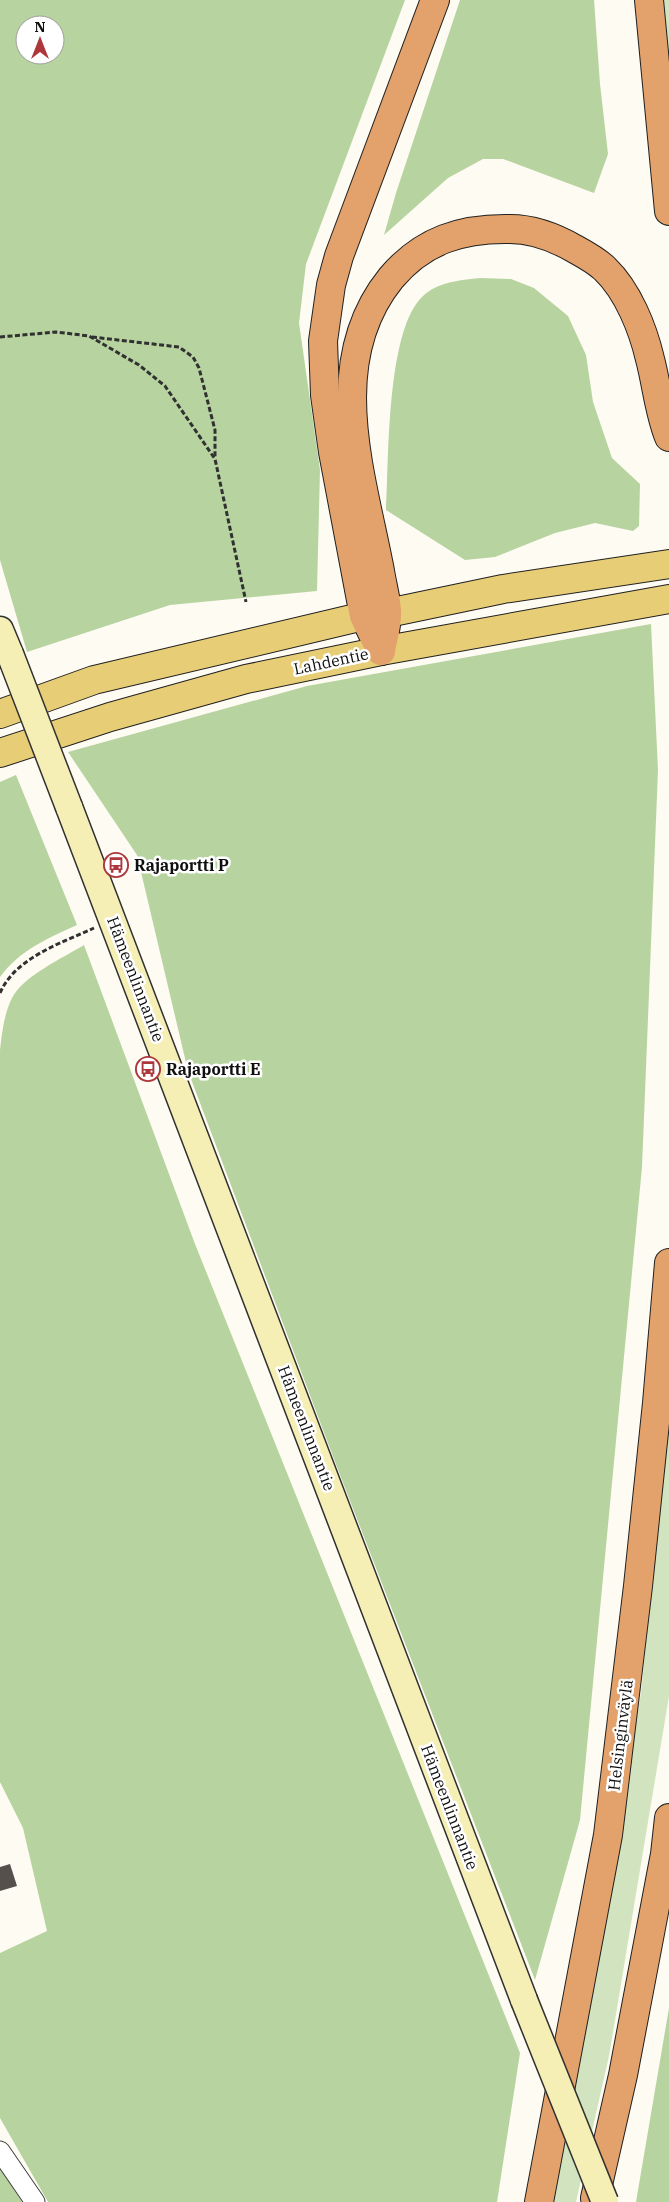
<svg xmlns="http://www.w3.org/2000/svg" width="669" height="2202" font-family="'IBM Plex Serif',serif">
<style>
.green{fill:#d2e4bf}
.forest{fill:#b7d3a0;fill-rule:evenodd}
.building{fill:#56504c}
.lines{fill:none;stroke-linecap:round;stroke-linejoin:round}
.minor-casing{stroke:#424242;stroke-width:21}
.secondary-casing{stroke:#313131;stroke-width:29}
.primary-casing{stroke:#202020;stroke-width:30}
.motorway-casing{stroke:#202020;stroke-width:30}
.path{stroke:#313131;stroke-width:3;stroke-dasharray:5 2.5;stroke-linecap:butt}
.minor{stroke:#fff;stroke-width:19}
.secondary{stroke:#f5efb5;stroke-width:26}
.primary{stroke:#e8cd77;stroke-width:28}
.motorway{stroke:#e3a26b;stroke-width:28}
.secondary-bridge-casing{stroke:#313131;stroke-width:29;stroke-linecap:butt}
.secondary-bridge{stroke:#f5efb5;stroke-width:26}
.labels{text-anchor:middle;stroke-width:5;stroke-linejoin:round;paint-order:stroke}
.street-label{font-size:16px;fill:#0f0f0f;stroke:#fff}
.poi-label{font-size:16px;font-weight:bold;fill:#0f0f0f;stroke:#fff;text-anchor:start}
</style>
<rect width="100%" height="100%" fill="#fdfbf2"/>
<g class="green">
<path d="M661 0H669V73Z"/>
<path d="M669 1412V1696L609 2056 576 2202H550L581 2052 641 1693Z"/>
</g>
<g class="forest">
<path d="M0 0H405L306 264 299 323 320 470 317 591 170 605 27 652 0 560ZM25 25H55V55H25Z"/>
<path d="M460 0H594L600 84 608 154 594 193 503 159H483L448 178 384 235 396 193Z"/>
<path d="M480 278 511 279 534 288 568 316 586 355 593 402 612 458 640 484 639 526 633 531 595 523 555 533 495 557 465 560 386 510C389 460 386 330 423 296 438 282 460 280 480 278Z"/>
<path d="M651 624 658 770 642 1167 580 1820 535 1980 337 1467 188 1071 137 855 68 752 307 686Z"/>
<path d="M16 775 77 925C47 939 21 949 0 977V782Z"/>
<path d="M84 945 195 1244 520 2053 497 2202H48L0 2118V1953L47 1931 23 1828 0 1782V1050C2 1033 4 1014 12 998 23 976 63 958 84 945Z"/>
<path d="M669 2008V2202H636Z"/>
<path d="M0 2168 22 2202H0Z"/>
</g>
<path class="building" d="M10 1864 17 1886 0 1891V1867Z"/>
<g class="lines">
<defs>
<path id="minor" d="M0 2151 35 2202"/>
<g id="secondary">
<path d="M0 630 10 654"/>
<path d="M69 807 524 2000"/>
</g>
<g id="primary">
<path d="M0 714 94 680 364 616 388 613 503 589 669 564"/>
<path d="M0 753 110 717 246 679 381 651 669 599"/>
</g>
<g id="motorway">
<path d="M649 0 669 211"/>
<path d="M381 651C383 638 388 623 387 611 386 598 382 584 380 571 362 475 322 363 391 278 423 240 462 228 510 229 532 229 556 238 575 249 586 255 597 261 605 269 628 291 643 329 650 359 657 386 659 412 669 437"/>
<path d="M381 651 364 616 333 452 325 395 323 341 331 285 339 256 435 0"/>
<path d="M595 2198 623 2075 665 1854 669 1818"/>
<path d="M539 2202 608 1835 638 1586 657 1403 669 1263"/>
</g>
</defs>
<use href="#minor" class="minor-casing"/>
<use href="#secondary" class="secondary-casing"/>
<use href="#primary" class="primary-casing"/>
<use href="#motorway" class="motorway-casing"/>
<g class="path">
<path d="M0 337 56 332 89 336 139 365 165 386 215 459 246 602"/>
<path d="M92 337 179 347 193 357 199 368 215 430V457"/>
<path d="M0 993C15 958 61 943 94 928"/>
</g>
<use href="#minor" class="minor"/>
<use href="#secondary" class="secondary"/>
<use href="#primary" class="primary"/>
<use href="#motorway" class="motorway"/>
<defs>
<g id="secondary-bridge">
<path d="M10 654 69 807"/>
<path d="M524 2000 605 2202"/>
</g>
</defs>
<use href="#secondary-bridge" class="secondary-bridge-casing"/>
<use href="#secondary-bridge" class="secondary-bridge"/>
</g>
<defs>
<symbol id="bus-ring" viewBox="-11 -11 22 22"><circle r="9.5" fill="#fff" stroke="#ae373c" stroke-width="1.5"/><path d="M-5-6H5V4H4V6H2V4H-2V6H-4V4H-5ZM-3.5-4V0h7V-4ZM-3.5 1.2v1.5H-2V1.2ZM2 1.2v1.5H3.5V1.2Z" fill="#ae373c"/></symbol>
</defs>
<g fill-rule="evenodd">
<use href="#bus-ring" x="102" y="851" width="28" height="28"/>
<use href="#bus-ring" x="134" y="1055" width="28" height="28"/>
</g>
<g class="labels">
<g class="street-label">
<text transform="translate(331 661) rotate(-12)" y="6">Lahdentie</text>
<text transform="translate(136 979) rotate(69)" y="6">Hämeenlinnantie</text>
<text transform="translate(307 1428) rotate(69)" y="6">Hämeenlinnantie</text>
<text transform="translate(620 1735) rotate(-83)" y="6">Helsinginväylä</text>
<text transform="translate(450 1807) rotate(69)" y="6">Hämeenlinnantie</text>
</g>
<g class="poi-label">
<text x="134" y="871">Rajaportti P</text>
<text x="166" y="1075">Rajaportti E</text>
</g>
</g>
<g transform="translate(40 40)"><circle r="24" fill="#ffffff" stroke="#9f9f9f"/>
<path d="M0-4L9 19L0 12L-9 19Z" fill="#ae373c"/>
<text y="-8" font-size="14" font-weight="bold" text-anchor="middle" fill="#0f0f0f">N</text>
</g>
</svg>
